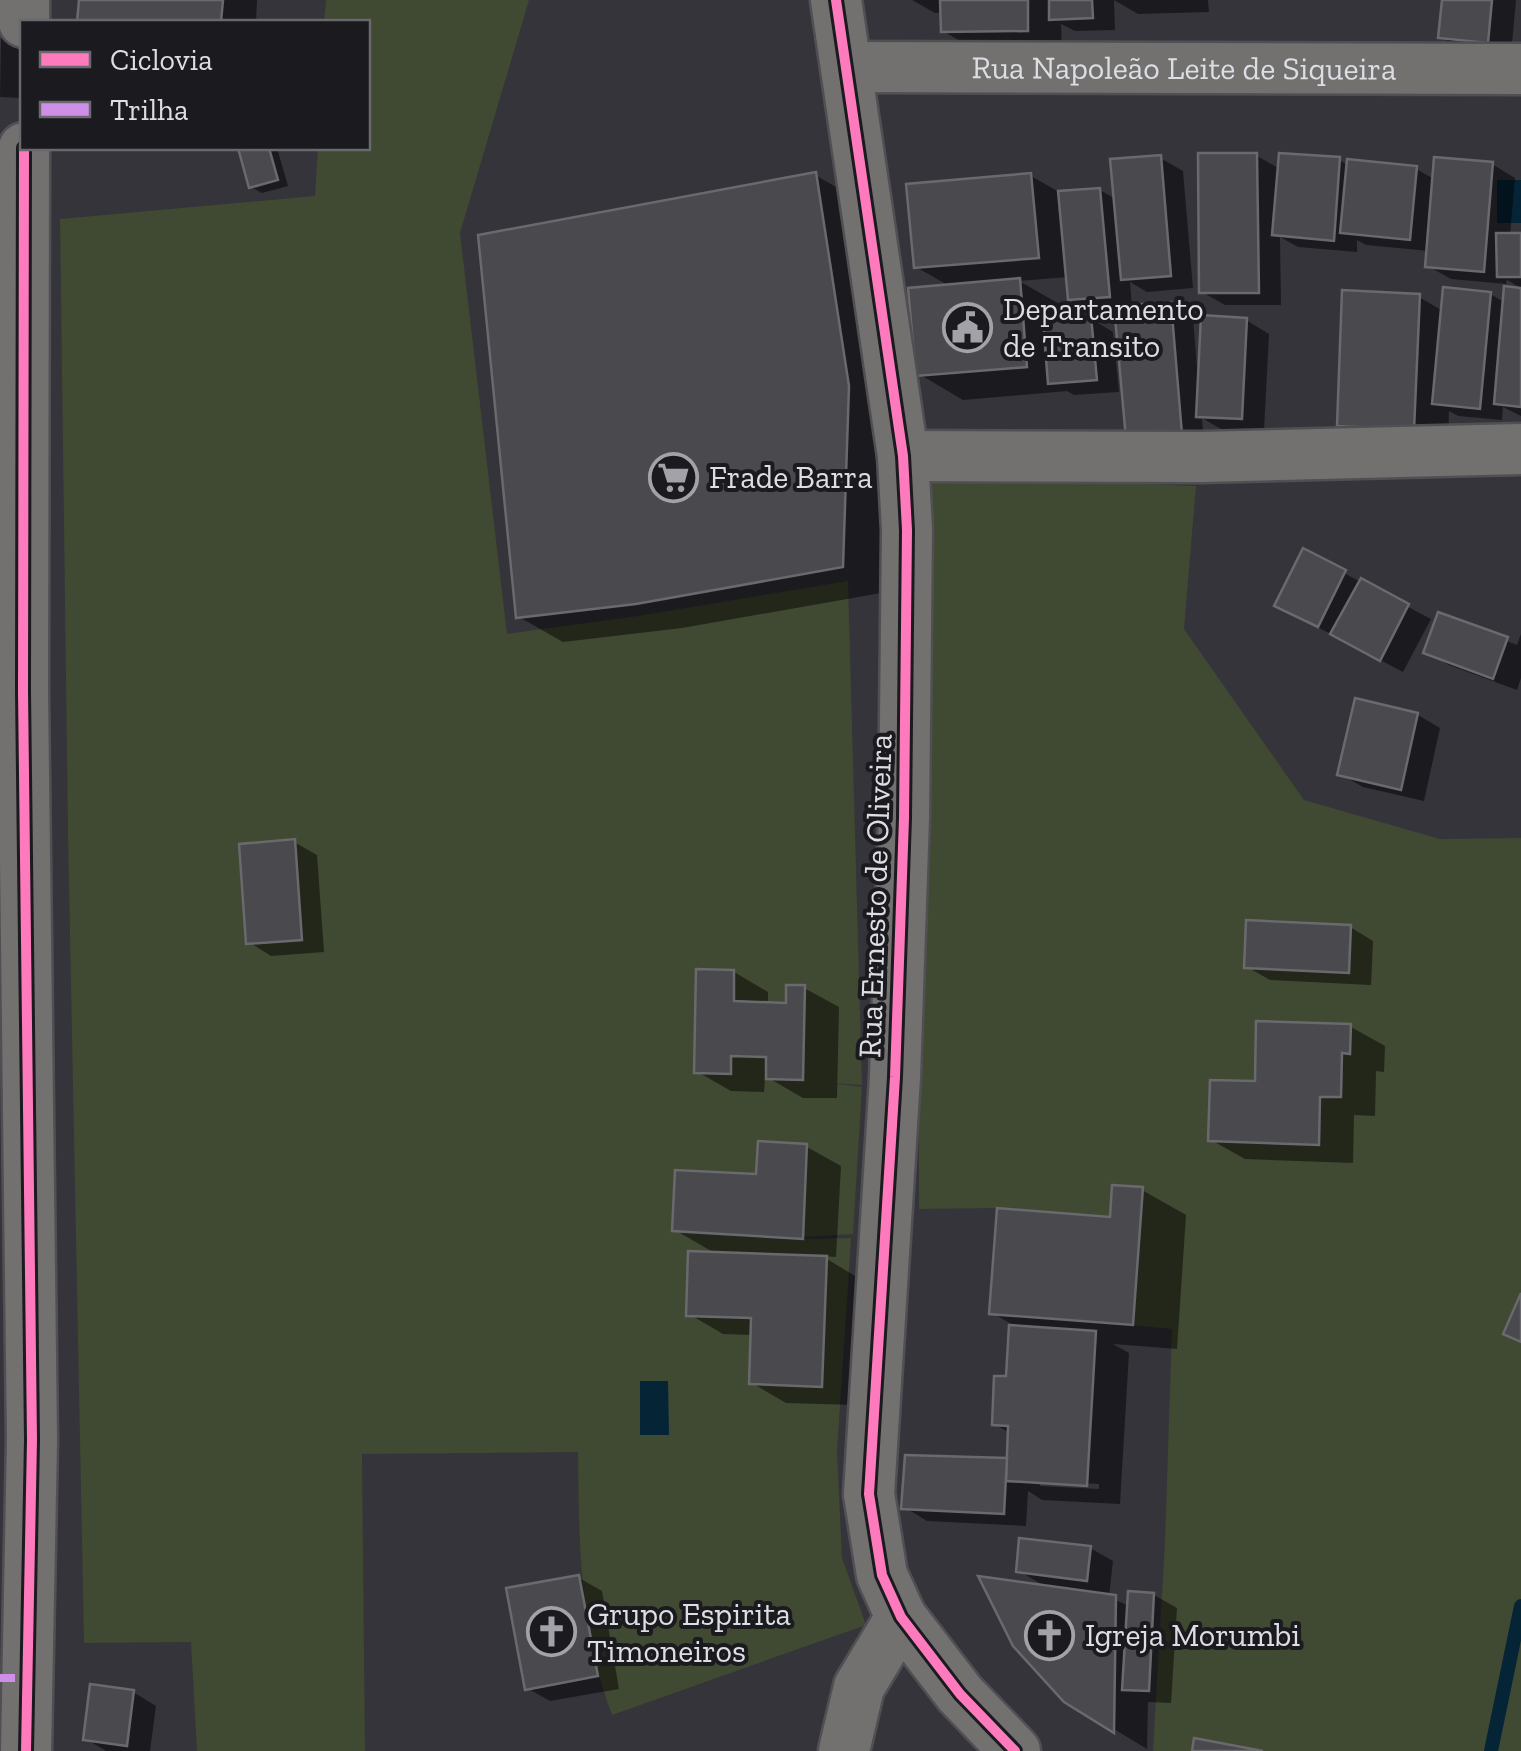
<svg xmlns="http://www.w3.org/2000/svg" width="1521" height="1751" font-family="'Zilla Slab',serif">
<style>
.green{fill:#404932;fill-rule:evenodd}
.water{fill:#052537}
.shadow{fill:#0007;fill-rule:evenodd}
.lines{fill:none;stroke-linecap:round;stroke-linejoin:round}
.stream{stroke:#052537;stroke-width:14}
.building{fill:#49494e;stroke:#69696e;stroke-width:2.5}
.minor-casing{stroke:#505054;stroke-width:55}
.minor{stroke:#727170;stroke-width:50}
.quiet{stroke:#ce8fe9;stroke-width:8;stroke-dasharray:15 8;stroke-linecap:butt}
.cycleway-casing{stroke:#1a1a1f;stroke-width:16}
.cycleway{stroke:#fd7abc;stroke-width:10}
.labels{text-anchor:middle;stroke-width:8;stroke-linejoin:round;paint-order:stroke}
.street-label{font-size:32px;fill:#dddee4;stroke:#1a1a1f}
.poi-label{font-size:32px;fill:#dddee4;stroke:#1a1a1f;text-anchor:start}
</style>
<rect width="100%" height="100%" fill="#34343a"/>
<g class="green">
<path d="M326 0H529L460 233 507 634 638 616 848 581 862 1085 832 1083 862 1087 853 1234 802 1237 807 1145 758 1141 756 1174 672 1231 802 1239 851 1238 837 1451 842 1558 866 1625 612 1715C579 1625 579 1547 578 1452L362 1454 365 1751H197L191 1642 84 1643 68 834 60 219 315 196 318 148H368V22H324ZM696 969 734 970V1001L786 1003 803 1080 766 1079V1057L731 1056 730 1074 694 1072ZM826 1256 823 1387 749 1384 751 1318Z"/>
<path d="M917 475 1196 486 1184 629 1304 800 1440 839 1521 838V1751H1153L1165 1541 1172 1329 1133 1325 1110 1217 997 1208 919 1209Z"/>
</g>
<g class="water">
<rect x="1497" y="180" width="24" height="43"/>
<path d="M640 1381H668L669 1435H640Z"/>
</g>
<g class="shadow">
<path d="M81 0H257L256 22H80Z"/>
<path d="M912 0H1114L1115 30 1075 31 1061 24 1062 50 977 51 943 31V13H935Z"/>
<path d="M1114 0H1208L1209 12 1138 14Z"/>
<path d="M1444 0H1516L1511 55 1464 50 1441 37Z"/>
<path d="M1 38 22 51V98L0 97Z"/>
<path d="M240 148H277L288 186 262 193 251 187Z"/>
<path d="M297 148H332L301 150Z"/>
<path d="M1257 156 1280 169 1339 160 1349 166 1416 169 1434 179 1492 164 1515 178 1510 236 1521 235V288L1507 280 1506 284 1451 279 1428 266 1429 251 1366 245 1357 240V252L1298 247 1280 237 1281 305H1225L1202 292Z"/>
<path d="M1160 158 1183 171 1193 288 1147 292 1130 282 1132 307 1170 304 1193 318 1197 367 1246 320 1269 334 1264 431 1221 429 1202 418 1204 446 1152 450 1117 310 1093 312 1070 299 1068 277 1019 281 1063 306 1065 320 1090 318 1113 332 1119 392 1074 395 1067 391 963 400 919 374 951 287 916 267 1031 176 1061 193 1100 190 1117 200Z"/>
<path d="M815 175 859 200 892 413 887 592 682 628 563 642 519 617Z"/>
<path d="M1521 291V416L1503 407 1502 420 1458 416 1449 411 1448 448 1373 444 1339 424 1419 297 1443 311 1490 294 1506 303Z"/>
<path d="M1304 552 1431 619 1403 672 1300 618Z"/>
<path d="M1439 615 1517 645 1521 634V678L1517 690 1449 665 1426 652Z"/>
<path d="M1418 715 1440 728 1424 801 1363 787 1340 774Z"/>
<path d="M294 842 317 855 324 952 271 956 249 942Z"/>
<path d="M1350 927 1373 941 1371 985 1270 980 1247 967Z"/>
<path d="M734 972 768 992V1005H789L804 988 839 1007 837 1098H803L765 1076 764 1092 731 1091 696 1071Z"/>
<path d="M1351 1027 1385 1046 1384 1072 1376 1071 1375 1116 1354 1115 1353 1163 1245 1159 1211 1140Z"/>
<path d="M807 1147 841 1166 836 1257 822 1256 860 1279 856 1405 786 1403 752 1383 753 1335 723 1334 689 1314 718 1255 675 1230Z"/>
<path d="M1142 1190 1186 1215 1177 1349 1113 1344 1129 1353 1120 1504 1042 1500 1028 1491 1026 1526 927 1521 904 1507 1009 1461 1010 1433 994 1424 1008 1379 1011 1324 991 1312 1112 1219ZM1040 1481 1099 1484V1489L1040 1486Z"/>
<path d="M1090 1548 1113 1561 1109 1597 1129 1606 1154 1595 1177 1608 1171 1703 1148 1702 1147 1749 1066 1700 1048 1588 1019 1571Z"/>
<path d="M579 1578 602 1591 619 1689 550 1701 527 1688Z"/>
<path d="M133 1692 156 1706 150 1751H106L86 1739Z"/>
</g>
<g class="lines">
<path class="stream" d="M1491 1751 1521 1606"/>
</g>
<g class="building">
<path d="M79 0H223L221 22H77Z"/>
<path d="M940 0H1028V31L941 32Z"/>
<path d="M1049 0H1092L1093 18 1049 20Z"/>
<path d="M1442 0H1492L1488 43 1438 38Z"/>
<path d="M238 148H269L278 180 249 188Z"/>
<path d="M1198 153H1257L1259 293H1199Z"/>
<path d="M1279 153 1340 157 1334 241 1272 235Z"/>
<path d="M1161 155 1171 276 1121 280 1110 159Z"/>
<path d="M1434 157 1493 162 1484 272 1425 267Z"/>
<path d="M1347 159 1417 166 1410 240 1340 233Z"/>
<path d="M816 172 849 386 843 567 636 604 516 618 478 235Z"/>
<path d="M1031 173 1039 258 914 268 906 184Z"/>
<path d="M1100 188 1110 297 1068 300 1058 191Z"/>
<path d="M1496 233H1521V277H1497Z"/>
<path d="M1020 278 1027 367 916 376 908 288Z"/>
<path d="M1504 286 1521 288V407L1494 404Z"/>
<path d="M1443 287 1491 292 1480 409 1432 404Z"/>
<path d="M1342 290 1420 294 1414 430 1337 426Z"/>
<path d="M1171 302 1182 434 1126 439 1114 306Z"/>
<path d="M1201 315 1247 318 1242 419 1196 417Z"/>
<path d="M1091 316 1097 380 1048 384 1043 320Z"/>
<path d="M1303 548 1346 570 1318 627 1274 606Z"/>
<path d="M1361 578 1409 604 1380 661 1330 634Z"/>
<path d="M1438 612 1508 637 1493 679 1423 653Z"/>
<path d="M1355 698 1418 713 1401 790 1337 775Z"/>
<path d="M295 839 302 940 246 944 239 844Z"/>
<path d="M1246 920 1351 925 1349 973 1244 968Z"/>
<path d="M696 969 734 970V1001L786 1003V985H805L803 1080 766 1079V1057L731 1056V1074L694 1073Z"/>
<path d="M1256 1021 1351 1024 1350 1054 1342 1053 1341 1097H1320L1319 1145 1208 1141 1210 1080 1255 1081Z"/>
<path d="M758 1141 807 1144 803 1239 672 1231 675 1170 756 1174Z"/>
<path d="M1112 1185 1143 1187 1133 1325 989 1314 997 1208 1110 1217Z"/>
<path d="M688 1251 827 1256 822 1387 749 1384 751 1318 686 1316Z"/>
<path d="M1521 1293V1342L1503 1334Z"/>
<path d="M1009 1325 1096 1331 1087 1486 1006 1481 1008 1426 992 1425 994 1376H1006Z"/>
<path d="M905 1455 1007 1458 1004 1514 901 1509Z"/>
<path d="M1019 1538 1091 1546 1087 1581 1016 1572Z"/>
<path d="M579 1575 598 1676 525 1690 506 1588Z"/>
<path d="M978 1576 1116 1595 1114 1733 1064 1702 1013 1646Z"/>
<path d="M1128 1591 1154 1593 1149 1691 1122 1690Z"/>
<path d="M90 1684 134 1690 127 1746 83 1740Z"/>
<path d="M1194 1738 1263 1751H1192Z"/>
</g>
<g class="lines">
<defs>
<g id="minor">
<path d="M836 0 903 456 907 530 904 818 895 1077 869 1494 882 1575 901 1617 960 1694 1015 1751"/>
<path d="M24 22V0"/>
<path id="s1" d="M846 67 1521 69"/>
<path d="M24 148 23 691 32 1440 26 1751"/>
<path d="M903 456 1202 457 1521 449"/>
<path d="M844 1751 859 1687 901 1617"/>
</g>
</defs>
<use href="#minor" class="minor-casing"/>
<use href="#minor" class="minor"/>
<path class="quiet" d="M0 1678H28"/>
<defs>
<g id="cycleway">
<path d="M836 0 903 456 907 530 904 818 895 1077 869 1494 882 1575 901 1617 960 1694 1015 1751"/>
<path d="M24 148 23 691 32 1440 26 1751"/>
</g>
</defs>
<use href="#cycleway" class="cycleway-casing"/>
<use href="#cycleway" class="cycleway"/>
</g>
<defs>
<symbol id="civic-ring" viewBox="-11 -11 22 22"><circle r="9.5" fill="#1a1a1f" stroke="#a2a2a8" stroke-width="1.5"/><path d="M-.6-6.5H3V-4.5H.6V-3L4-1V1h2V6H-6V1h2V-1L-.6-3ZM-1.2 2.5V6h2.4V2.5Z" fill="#a2a2a8"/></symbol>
<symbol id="supermarket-ring" viewBox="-11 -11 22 22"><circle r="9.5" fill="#1a1a1f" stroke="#a2a2a8" stroke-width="1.5"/><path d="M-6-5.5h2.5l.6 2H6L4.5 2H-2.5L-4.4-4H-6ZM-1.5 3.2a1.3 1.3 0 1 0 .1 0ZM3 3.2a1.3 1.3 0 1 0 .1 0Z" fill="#a2a2a8"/></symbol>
<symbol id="church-ring" viewBox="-11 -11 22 22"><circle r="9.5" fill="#1a1a1f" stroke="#a2a2a8" stroke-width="1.5"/><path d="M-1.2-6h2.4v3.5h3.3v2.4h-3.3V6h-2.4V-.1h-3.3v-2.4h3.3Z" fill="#a2a2a8"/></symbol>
</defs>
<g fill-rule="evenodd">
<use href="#civic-ring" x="940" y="300" width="55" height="55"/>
<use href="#supermarket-ring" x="646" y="450" width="55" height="55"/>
<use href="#church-ring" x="524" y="1604" width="55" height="55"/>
<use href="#church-ring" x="1022" y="1608" width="55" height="55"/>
</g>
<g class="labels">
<g class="street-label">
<text dy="11" stroke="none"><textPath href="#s1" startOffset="338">Rua Napoleão Leite de Siqueira</textPath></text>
<text transform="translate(875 896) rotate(-88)" y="11">Rua Ernesto de Oliveira</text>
</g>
<g class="poi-label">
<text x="1003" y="320">Departamento<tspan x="1003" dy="37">de Transito</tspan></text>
<text x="709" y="488">Frade Barra</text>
<text x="587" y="1625">Grupo Espirita<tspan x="587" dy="37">Timoneiros</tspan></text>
<text x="1085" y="1646">Igreja Morumbi</text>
</g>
</g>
<rect x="20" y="20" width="350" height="130" fill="#1a1a1f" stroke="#68686e" stroke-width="2.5"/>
<rect x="40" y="52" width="50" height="15" fill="#fd7abc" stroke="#68686e" stroke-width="2.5"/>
<text x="110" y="70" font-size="30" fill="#dddee4">Ciclovia</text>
<rect x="40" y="102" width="50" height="15" fill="#ce8fe9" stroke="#68686e" stroke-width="2.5"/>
<text x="110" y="120" font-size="30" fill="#dddee4">Trilha</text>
</svg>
